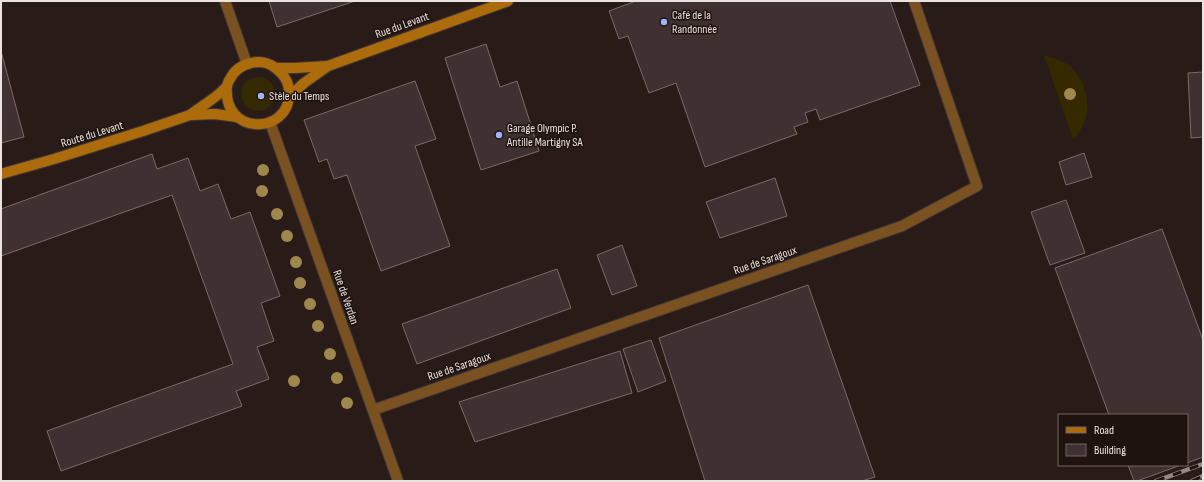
<svg xmlns="http://www.w3.org/2000/svg" width="1204" height="482" font-family="'Sofia Sans Condensed',sans-serif">
<style>
.green{fill:#352900}
.building{fill:#3f3131;stroke:#7b6a6b}
.lines{fill:none;stroke-linecap:round;stroke-linejoin:round}
.lane-casing{stroke:#443834;stroke-width:12}
.street-casing{stroke:#443834;stroke-width:12}
.secondary-casing{stroke:#443834;stroke-width:12}
.lane{stroke:#7a5121;stroke-width:10}
.street{stroke:#7a5121;stroke-width:10}
.secondary{stroke:#ad6c0b;stroke-width:10}
.rail-casing{stroke:#928884;stroke-width:4.5}
.rail{stroke:#1f130f;stroke-width:3;stroke-dasharray:9;stroke-linecap:butt}
.tree{fill:#9e884e}
.poi-dot{fill:#a1b2fd;stroke:#1f130f;stroke-width:1.5}
.labels{text-anchor:middle;stroke-width:3;stroke-linejoin:round;paint-order:stroke}
.poi-label{font-size:12px;fill:#ebe3df;stroke:#1f130f;text-anchor:start}
.street-label{font-size:12px;fill:#ebe3df;stroke:#1f130f}
</style>
<rect width="100%" height="100%" fill="#291c18"/>
<g class="green">
<path d="M1044 55C1052 57 1060 60 1067 64 1086 78 1094 109 1081 129 1079 133 1076 136 1073 139Z"/>
<circle cx="258" cy="94" r="17"/>
</g>
<g class="building">
<path d="M269 1H355L277 27Z"/>
<path d="M636 1H890L920 85 820 120 816 109 805 113 808 122 794 127 797 134 705 167 676 83 649 93 628 36 619 39 609 11Z"/>
<path d="M486 44 500 87 517 81 539 151 481 170 445 58Z"/>
<path d="M1 51 24 137 1 143Z"/>
<path d="M1203 72V137L1191 138 1188 73Z"/>
<path d="M415 81 436 139 415 146 450 246 381 271 347 175 334 179 327 159 319 162 304 120Z"/>
<path d="M1084 153 1092 177 1066 185 1059 162Z"/>
<path d="M152 154 157 169 188 158 200 191 218 184 231 219 250 212 280 296 261 303 274 341 257 347 269 379 236 391 242 406 61 471 47 431 233 364 172 195 1 256V209Z"/>
<path d="M775 178 787 216 720 238 706 202Z"/>
<path d="M1066 200 1085 253 1050 265 1031 212Z"/>
<path d="M1162 229 1203 340V457L1187 463V415H1109L1055 268Z"/>
<path d="M622 245 637 286 612 295 597 255Z"/>
<path d="M557 269 571 308 417 364 402 324Z"/>
<path d="M808 285 875 477 862 481H705L659 338Z"/>
<path d="M651 340 666 381 638 392 623 349Z"/>
<path d="M620 351 632 393 475 442 459 402Z"/>
<path d="M1128 465H1181L1137 481H1134Z"/>
</g>
<g class="lines">
<defs>
<path id="lane" d="M373 410 902 226 977 186 914 1"/>
<g id="street">
<path d="M225 1 247 64"/>
<path d="M270 122 398 481"/>
</g>
<g id="secondary">
<path d="M276 68H295L328 66"/>
<path d="M289 97 304 83 328 66 508 1"/>
<path d="M190 115C200 107 218 97 226 87 228 85 228 81 230 79 234 71 242 65 251 63 262 60 273 64 281 73 286 78 289 85 289 92 291 135 222 137 227 86"/>
<path d="M1 174 54 159 143 131 190 115 215 114 237 117"/>
</g>
</defs>
<use href="#lane" class="lane-casing"/>
<use href="#street" class="street-casing"/>
<use href="#secondary" class="secondary-casing"/>
<use href="#lane" class="lane"/>
<use href="#street" class="street"/>
<use href="#secondary" class="secondary"/>
<defs>
<g id="rail">
<path d="M1156 481 1203 464"/>
<path d="M1192 481 1203 476"/>
</g>
</defs>
<use href="#rail" class="rail-casing"/>
<use href="#rail" class="rail"/>
</g>
<g class="tree">
<circle cx="1070" cy="94" r="6"/>
<circle cx="263" cy="170" r="6"/>
<circle cx="262" cy="191" r="6"/>
<circle cx="277" cy="214" r="6"/>
<circle cx="287" cy="236" r="6"/>
<circle cx="296" cy="262" r="6"/>
<circle cx="300" cy="283" r="6"/>
<circle cx="310" cy="304" r="6"/>
<circle cx="318" cy="326" r="6"/>
<circle cx="330" cy="354" r="6"/>
<circle cx="337" cy="378" r="6"/>
<circle cx="294" cy="381" r="6"/>
<circle cx="347" cy="403" r="6"/>
</g>
<g class="poi-dot">
<circle cx="664" cy="22" r="4"/>
<circle cx="261" cy="96" r="4"/>
<circle cx="499" cy="135" r="4"/>
</g>
<g class="labels">
<g class="poi-label">
<text x="672" y="19">Café de la<tspan x="672" dy="14">Randonnée</tspan></text>
<text x="269" y="100">Stèle du Temps</text>
<text x="507" y="132">Garage Olympic P.<tspan x="507" dy="14">Antille Martigny SA</tspan></text>
</g>
<g class="street-label">
<text transform="translate(402 25) rotate(-20)" y="4">Rue du Levant</text>
<text transform="translate(92 134) rotate(-17)" y="4">Route du Levant</text>
<text transform="translate(765 260) rotate(-19)" y="4">Rue de Saragoux</text>
<text transform="translate(346 297) rotate(71)" y="4">Rue de Verdan</text>
<text transform="translate(459 366) rotate(-19)" y="4">Rue de Saragoux</text>
</g>
</g>
<rect width="1204" height="482" fill="none" stroke="#ebe3df" stroke-width="4"/>
<rect x="1058" y="414" width="130" height="52" fill="#1f130f" stroke="#716662"/>
<rect x="1066" y="427" width="20" height="6" fill="#ad6c0b" stroke="#716662"/>
<text x="1094" y="434" font-size="12" fill="#ebe3df">Road</text>
<rect x="1066" y="444" width="20" height="12" fill="#3f3131" stroke="#716662"/>
<text x="1094" y="454" font-size="12" fill="#ebe3df">Building</text>
</svg>
